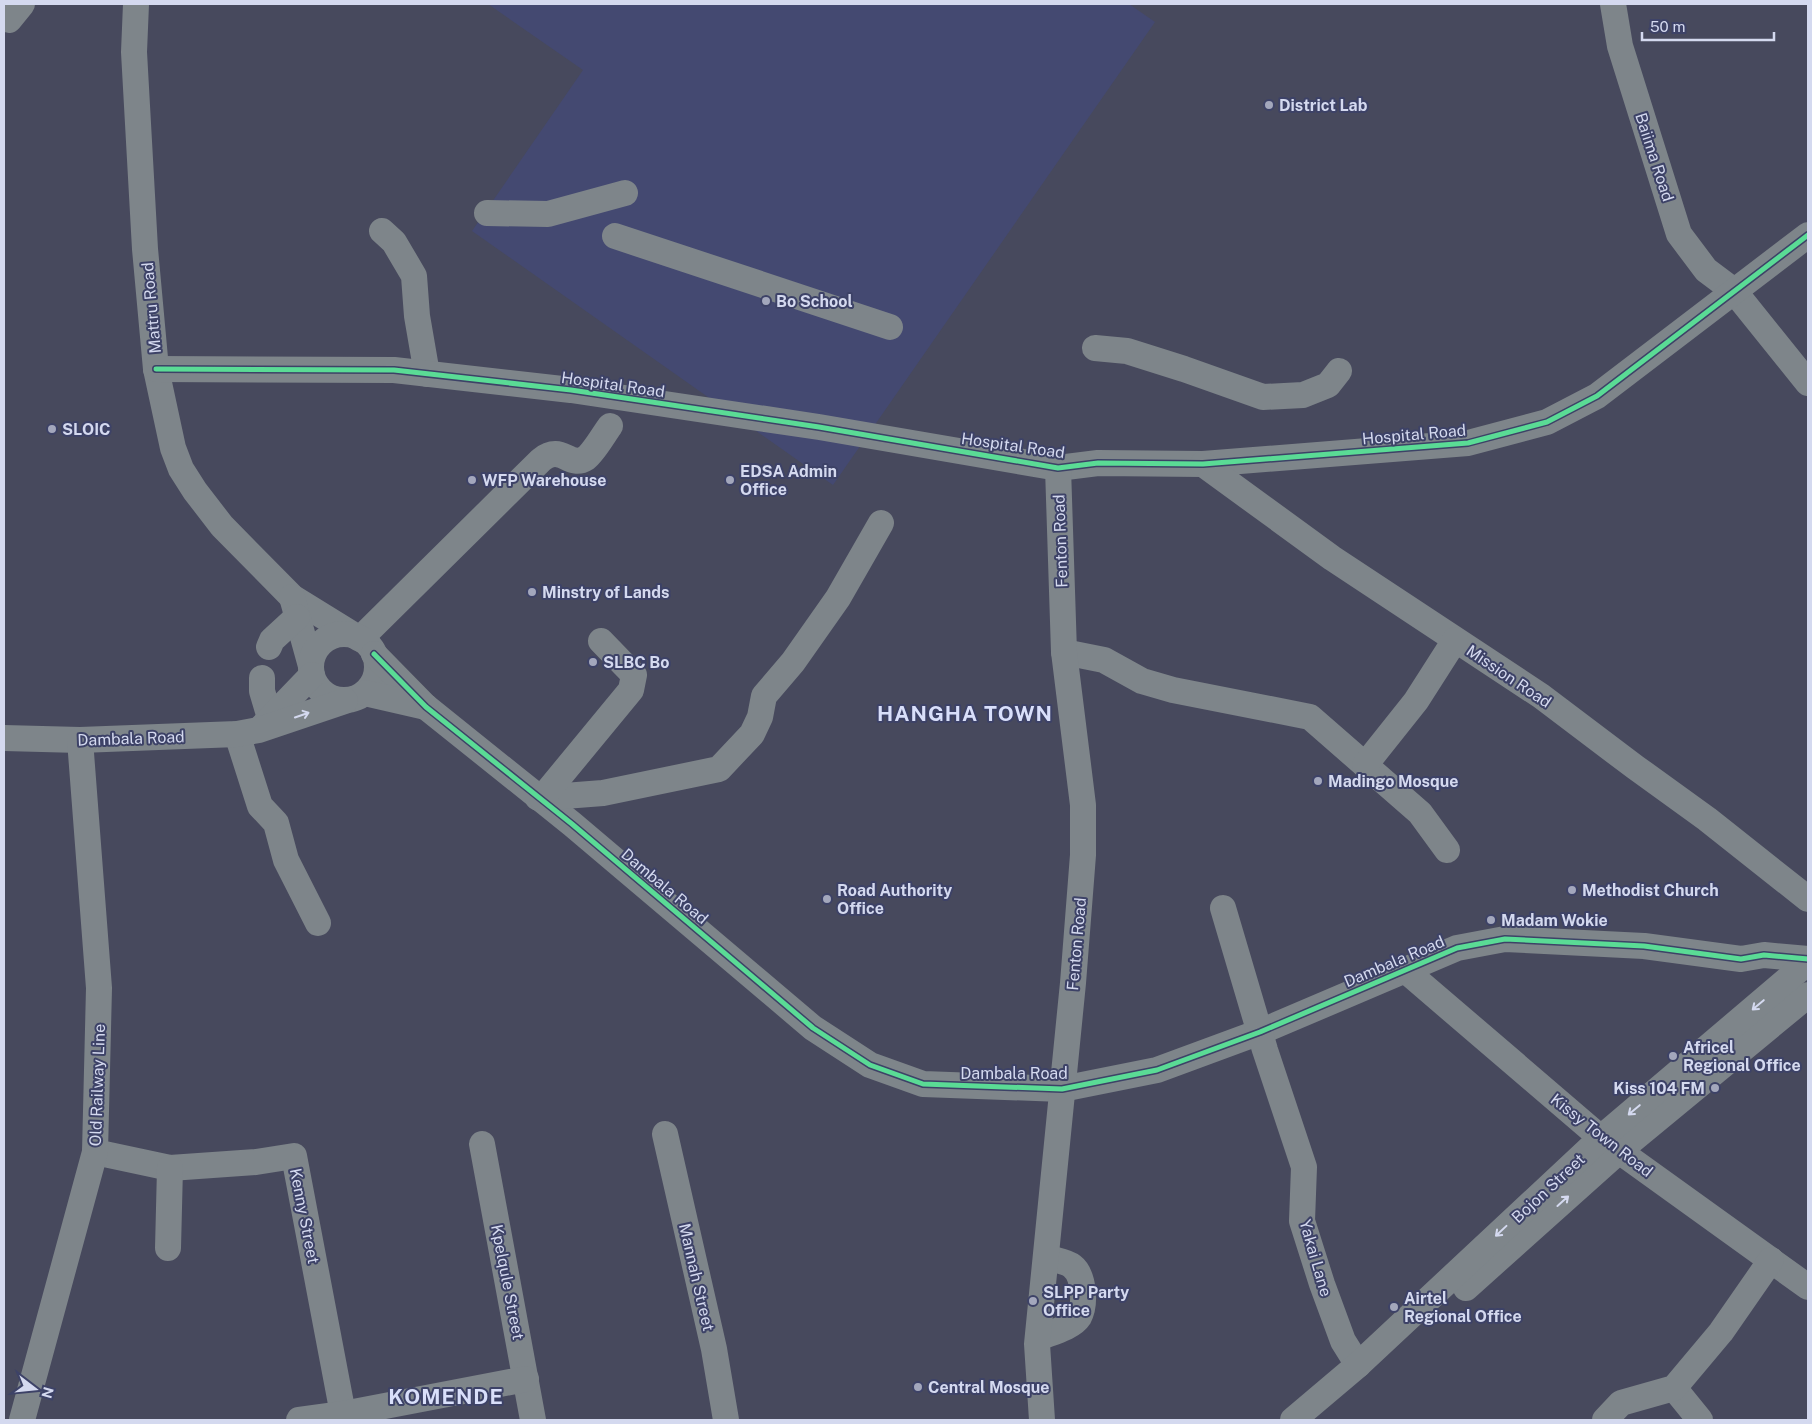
<svg xmlns="http://www.w3.org/2000/svg" width="1812" height="1424" font-family="'Public Sans',sans-serif">
<style>
.built{fill:#444971}
.lines{fill:none;stroke-linecap:round;stroke-linejoin:round}
.minor{stroke:#7e858a;stroke-width:26}
.cycleway-casing{stroke:#3d4267;stroke-width:8}
.cycleway{stroke:#5adb95;stroke-width:5}
.oneway{stroke:#d4d9ef}
.poi-dot{fill:#a3a7bc;stroke:#3d4267;stroke-width:2}
.labels{text-anchor:middle;stroke-width:4;stroke-linejoin:round;paint-order:stroke}
.poi-label{font-size:16px;font-weight:bold;fill:#d4d9ef;stroke:#3d4267;text-anchor:start}
.street-label{font-size:16px;fill:#d4d9ef;stroke:#3d4267}
.district-label{font-size:21px;font-weight:bold;letter-spacing:1px;fill:#d9dffa;stroke:#3d4267}
</style>
<rect width="100%" height="100%" fill="#47495d"/>
<path class="built" d="M488 4H1129L1155 22 833 485 472 231 583 70Z"/>
<g class="lines">
<g class="minor">
<path d="M136 4 134 52 145 249 156 369 173 448 181 469 195 491 222 526 292 597 360 639 541 460C562 443 569 469 586 458 594 452 604 434 610 426"/>
<path d="M1613 4 1620 46 1679 234 1706 270 1734 291 1808 383"/>
<path d="M9 20 22 4"/>
<path d="M487 213 548 214 625 193"/>
<path d="M382 231 394 242 414 276 417 316 427 374"/>
<path d="M615 236 890 327"/>
<path d="M1095 348 1127 351 1184 369 1263 397 1303 395 1328 385 1339 371"/>
<path d="M156 369 394 370 571 390 819 427 1058 468 1098 463 1203 464 1468 443 1547 422 1597 396 1808 235"/>
<path d="M1203 464 1332 558 1541 696 1635 767 1707 819 1808 899"/>
<path d="M292 597 311 666"/>
<circle cx="344" cy="667" r="33"/>
<path d="M269 647 272 640 297 617"/>
<path d="M1064 652 1104 660 1142 681 1173 690 1310 717 1420 813 1447 850"/>
<path d="M374 654 426 707 572 824 813 1028 870 1065 923 1084 1062 1089 1157 1070 1260 1032 1457 948 1505 939 1644 946 1741 959 1764 955 1808 959"/>
<path d="M262 678V691L270 718"/>
<path d="M365 693 426 707"/>
<path d="M261 728 312 675"/>
<path d="M237 734 260 806 276 823 286 860 318 923"/>
<path d="M4 738 80 740 237 734 259 730 345 701"/>
<path d="M1365 765 1416 701 1455 640"/>
<path d="M538 798 603 793 719 769 752 734 760 717 764 696 793 662 838 598 881 523"/>
<path d="M542 798 631 690 634 675 601 641"/>
<path d="M1223 908 1265 1050 1304 1167 1302 1221 1322 1284 1343 1341 1358 1365"/>
<path d="M1405 970 1601 1138 1808 1287"/>
<path d="M665 1134 714 1349 726 1420"/>
<path d="M482 1144 533 1420"/>
<path d="M95 1152 170 1168 256 1162 294 1156 343 1414"/>
<path d="M168 1248 170 1168"/>
<path d="M1466 1288 1619 1151 1808 995"/>
<path d="M1038 1338C1049 1333 1072 1328 1079 1317 1086 1304 1084 1275 1072 1266 1066 1261 1053 1260 1046 1257"/>
<path d="M1674 1388 1700 1420"/>
<path d="M22 1420 95 1152 99 988 80 740"/>
<path d="M299 1420 343 1414 526 1379"/>
<path d="M1042 1420 1037 1344 1073 983 1083 855V805L1064 652 1058 468"/>
<path d="M1293 1420 1358 1365 1601 1138 1808 962"/>
<path d="M1605 1420 1621 1403 1674 1388 1721 1332 1771 1260"/>
</g>
<defs>
<g id="cycleway">
<path d="M156 369 394 370 571 390 819 427 1058 468 1098 463 1203 464 1468 443 1547 422 1597 396 1808 235"/>
<path d="M374 654 426 707 572 824 813 1028 870 1065 923 1084 1062 1089 1157 1070 1260 1032 1457 948 1505 939 1644 946 1741 959 1764 955 1808 959"/>
</g>
</defs>
<use href="#cycleway" class="cycleway-casing"/>
<use href="#cycleway" class="cycleway"/>
</g>
<defs><path id="oneway-shaft" d="M-6 0H5M1.5-3L5.5 0L1.5 3" fill="none" stroke-width="1.6" stroke-linecap="round" stroke-linejoin="round" transform="scale(1.25)"/></defs>
<g class="oneway">
<use href="#oneway-shaft" transform="translate(302 715) rotate(-19)"/>
<use href="#oneway-shaft" transform="translate(1758 1005) rotate(140)"/>
<use href="#oneway-shaft" transform="translate(1634 1110) rotate(140)"/>
<use href="#oneway-shaft" transform="translate(1563 1201) rotate(-42)"/>
<use href="#oneway-shaft" transform="translate(1501 1231) rotate(137)"/>
</g>
<g class="poi-dot">
<circle cx="1269" cy="105" r="5"/>
<circle cx="766" cy="301" r="5"/>
<circle cx="52" cy="429" r="5"/>
<circle cx="472" cy="480" r="5"/>
<circle cx="730" cy="480" r="5"/>
<circle cx="532" cy="592" r="5"/>
<circle cx="593" cy="662" r="5"/>
<circle cx="1318" cy="781" r="5"/>
<circle cx="1572" cy="890" r="5"/>
<circle cx="827" cy="899" r="5"/>
<circle cx="1491" cy="920" r="5"/>
<circle cx="1673" cy="1056" r="5"/>
<circle cx="1715" cy="1088" r="5"/>
<circle cx="1033" cy="1301" r="5"/>
<circle cx="1394" cy="1307" r="5"/>
<circle cx="918" cy="1387" r="5"/>
</g>
<g class="labels">
<g class="poi-label">
<text x="1279" y="111">District Lab</text>
<text x="776" y="307">Bo School</text>
<text x="62" y="435">SLOIC</text>
<text x="740" y="477">EDSA Admin<tspan x="740" dy="18">Office</tspan></text>
<text x="482" y="486">WFP Warehouse</text>
<text x="542" y="598">Minstry of Lands</text>
<text x="603" y="668">SLBC Bo</text>
<text x="1328" y="787">Madingo Mosque</text>
<text x="837" y="896">Road Authority<tspan x="837" dy="18">Office</tspan></text>
<text x="1582" y="896">Methodist Church</text>
<text x="1501" y="926">Madam Wokie</text>
<text x="1683" y="1053">Africel<tspan x="1683" dy="18">Regional Office</tspan></text>
<text x="1705" y="1094" text-anchor="end">Kiss 104 FM</text>
<text x="1043" y="1298">SLPP Party<tspan x="1043" dy="18">Office</tspan></text>
<text x="1404" y="1304">Airtel<tspan x="1404" dy="18">Regional Office</tspan></text>
<text x="928" y="1393">Central Mosque</text>
</g>
<g class="street-label">
<text transform="translate(1655 157) rotate(72)" y="6">Baiima Road</text>
<text transform="translate(151 308) rotate(-95)" y="6">Mattru Road</text>
<text transform="translate(613 384) rotate(8)" y="6">Hospital Road</text>
<text transform="translate(1414 434) rotate(-5)" y="6">Hospital Road</text>
<text transform="translate(1013 445) rotate(8)" y="6">Hospital Road</text>
<text transform="translate(1060 541) rotate(-92)" y="6">Fenton Road</text>
<text transform="translate(1509 676) rotate(34)" y="6">Mission Road</text>
<text transform="translate(131 738) rotate(-2)" y="6">Dambala Road</text>
<text transform="translate(665 886) rotate(40)" y="6">Dambala Road</text>
<text transform="translate(1076 944) rotate(-85)" y="6">Fenton Road</text>
<text transform="translate(1394 961) rotate(-23)" y="6">Dambala Road</text>
<text x="1014" y="1079">Dambala Road</text>
<text transform="translate(97 1085) rotate(-88)" y="6">Old Railway Line</text>
<text transform="translate(1602 1135) rotate(38)" y="6">Kissy Town Road</text>
<text transform="translate(1548 1188) rotate(-43)" y="6">Bojon Street</text>
<text transform="translate(305 1216) rotate(79)" y="6">Kenny Street</text>
<text transform="translate(1316 1258) rotate(74)" y="6">Yakai Lane</text>
<text transform="translate(697 1277) rotate(77)" y="6">Mannah Street</text>
<text transform="translate(508 1282) rotate(79)" y="6">Kpelqule Street</text>
</g>
<g class="district-label">
<text x="965" y="721">HANGHA TOWN</text>
<text x="446" y="1404">KOMENDE</text>
</g>
</g>
<rect width="1812" height="1424" fill="none" stroke="#d4d9ef" stroke-width="10"/>
<g transform="translate(35 1389) rotate(106)" stroke="#3d4267" stroke-width="4" paint-order="stroke">
<path d="M0-4L9 19L0 12L-9 19Z" fill="#d4d9ef"/>
<text y="-8" font-size="14" font-weight="bold" text-anchor="middle" fill="#d4d9ef">N</text>
</g>
<path d="M1642 32v8h132v-8" fill="none" stroke="#d4d9ef" stroke-width="2.5"/>
<text x="1650" y="32" font-size="15" fill="#d4d9ef" stroke="#3d4267" stroke-width="4" paint-order="stroke">50 m</text>
</svg>
